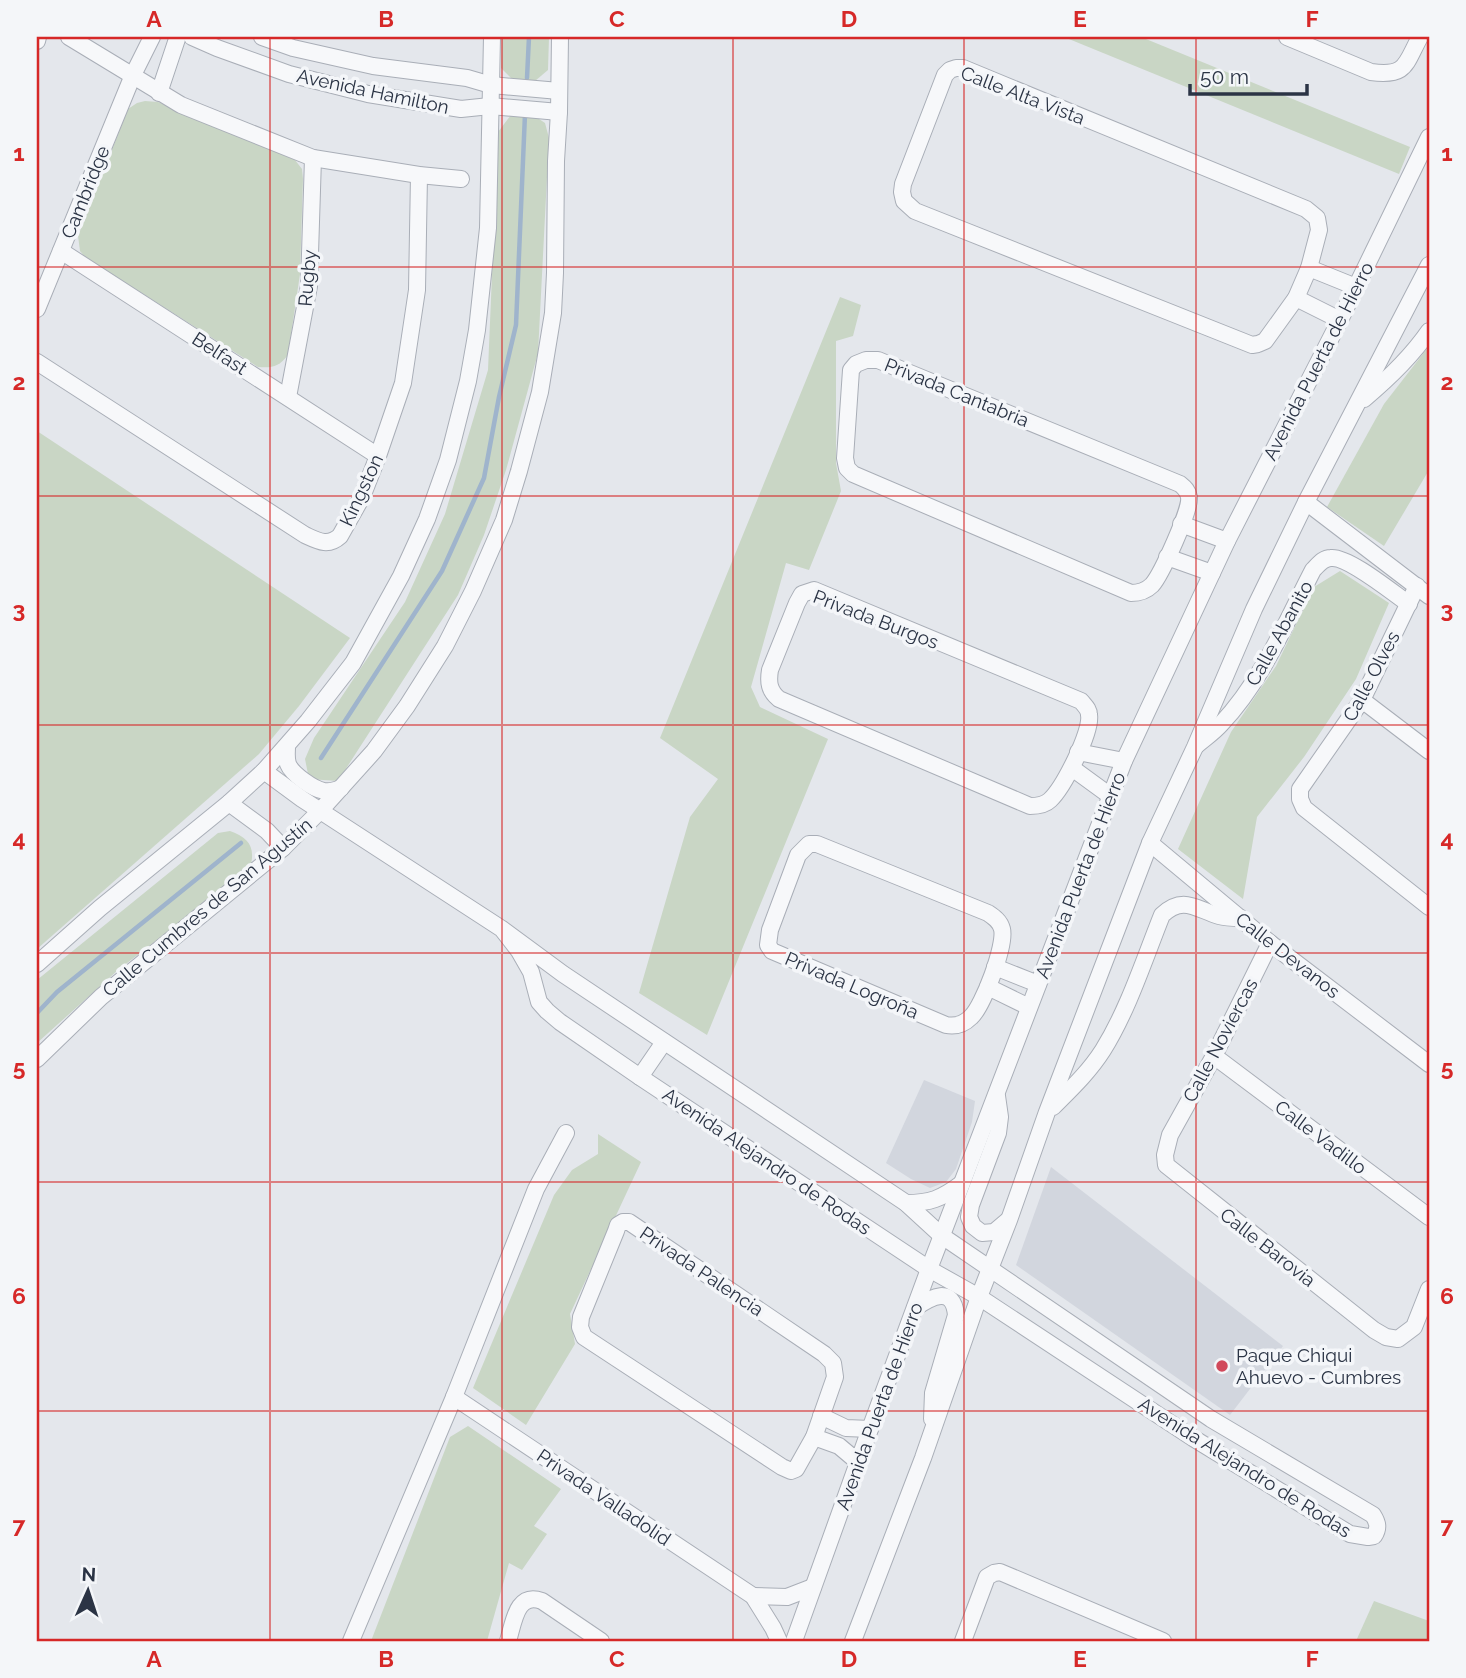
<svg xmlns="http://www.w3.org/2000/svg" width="1466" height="1678" font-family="Raleway,sans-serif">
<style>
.built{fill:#d2d6de}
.green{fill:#c9d6c5}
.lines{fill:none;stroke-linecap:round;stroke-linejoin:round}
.stream{stroke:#9fb4cc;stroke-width:4.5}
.minor-casing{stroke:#a9aeb7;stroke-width:18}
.minor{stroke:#f7f8fa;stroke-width:16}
.grid{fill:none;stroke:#d62828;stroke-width:2;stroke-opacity:0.55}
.poi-dot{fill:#d1495b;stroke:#f4f6f9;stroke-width:2.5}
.labels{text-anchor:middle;stroke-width:7;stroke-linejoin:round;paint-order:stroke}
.street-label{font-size:19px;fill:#2b3445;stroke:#f4f6f9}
.poi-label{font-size:19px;fill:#2b3445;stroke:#f4f6f9;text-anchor:start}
.neatline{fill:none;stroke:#d62828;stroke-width:2.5}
.grid-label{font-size:23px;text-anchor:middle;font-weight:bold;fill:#d62828}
</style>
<rect width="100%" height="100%" fill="#e4e7ec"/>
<g class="built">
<path d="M924 1080 975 1101 972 1122 956 1169 946 1182 930 1188 911 1179 886 1163Z"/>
<path d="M1051 1167 1283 1346 1230 1415 1016 1265Z"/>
</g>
<g class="green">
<path d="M502 37H549L548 70 535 81 516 83 501 68Z"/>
<path d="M1064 37H1141L1410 147 1399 174Z"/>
<path d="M145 101 158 102 295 160 302 169 303 179 300 274 288 355C279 367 272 368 258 367L85 257 80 251 78 236 128 109 137 103Z"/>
<path d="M511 115H533L545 123 549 138 538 353 506 470 484 535 458 595 338 781 309 779 305 759 314 738 405 602 445 514 488 370 498 132Z"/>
<path d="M840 297 861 305 853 336 836 341V463L841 491 809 570 786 563 751 687 760 707 828 739 707 1035 639 993 690 817 718 779 660 738Z"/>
<path d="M1429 346V470L1384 546 1327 507 1384 404Z"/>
<path d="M37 431 350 638 299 706 259 754 37 949Z"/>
<path d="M1340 571 1389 603 1356 679 1304 757 1257 817 1243 899 1178 849 1231 732 1276 666 1314 587Z"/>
<path d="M230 831C249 838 256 847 250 868L118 970 37 1043V980L218 833Z"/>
<path d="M598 1134 641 1162 570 1314 575 1344 526 1425 473 1388 554 1195 572 1170 598 1154Z"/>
<path d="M468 1426 561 1489 534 1526 547 1534 522 1570 509 1563 487 1641H371L450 1437Z"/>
<path d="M1374 1601 1429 1621V1641H1356Z"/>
</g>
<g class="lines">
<g class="stream">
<path d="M527 78 529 37"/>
<path d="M321 758 442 571 484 478 499 397 516 325 525 114"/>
<path d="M37 1013 57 992 241 843"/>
</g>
<defs>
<g id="minor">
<path d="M69 37 181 105 313 158 419 175 461 179"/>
<path d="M192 37 217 48 289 74 368 94 461 109 490 106 559 112"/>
<path d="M262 37 293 48 373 66 467 78 491 85 559 91"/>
<path d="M1287 37 1371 72C1407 77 1405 64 1420 37"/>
<path d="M37 41 38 37"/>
<path d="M956 68H963L1306 209 1317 218 1319 230 1309 268 1296 298 1265 341 1258 344 1252 345 915 211 904 201 902 192 903 184 945 75 950 70Z"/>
<path d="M159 93 177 39"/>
<path d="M61 251 378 456"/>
<path d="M1309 268 1356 287"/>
<path d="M1296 298 1340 320"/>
<path d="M37 309 133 75 152 37"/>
<path d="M866 360H878L1180 484C1185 488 1188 491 1189 497 1191 510 1161 575 1152 585 1146 591 1139 593 1131 593L853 474 847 468 845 458 851 370 856 364Z"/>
<path d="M37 362 305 535C318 541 328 547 340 536L362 497 378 456 403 383 417 290 419 175"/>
<path d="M288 397 309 286 313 158"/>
<path d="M1364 399C1388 379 1411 357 1429 331"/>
<path d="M1306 502 1429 596"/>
<path d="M1181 524 1227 541"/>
<path d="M1167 557 1212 573"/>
<path d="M1417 586 1362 700 1300 789V799L1304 808 1429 907"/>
<path d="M814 590 1081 701C1085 706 1089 709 1089 715 1092 732 1063 788 1050 800 1045 805 1037 806 1030 806L779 699C769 691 768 682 770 670L797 603 802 594Z"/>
<path d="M1362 700 1429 751"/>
<path d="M1197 745C1205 738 1214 732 1221 724 1262 681 1286 622 1313 570 1319 564 1323 558 1331 558 1348 556 1393 593 1409 604"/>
<path d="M287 747C287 752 286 758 288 764 292 774 313 789 324 791 330 792 336 790 341 788"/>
<path d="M1078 752 1124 761"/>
<path d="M1072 768 1109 795"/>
<path d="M264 771 302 799 502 929 563 974 906 1203 942 1236 1211 1419 1373 1515C1378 1523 1379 1528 1374 1536L1368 1537 1350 1534 1193 1438 979 1297 929 1269 640 1077 560 1022 547 1011 539 1002 531 972 519 951 502 929"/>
<path d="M229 803 267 831 283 848"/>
<path d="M1150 843 1270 943 1429 1064"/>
<path d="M809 844H817L988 913C994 917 1000 921 1002 929 1006 945 983 1006 971 1017 964 1024 956 1027 946 1025L772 951 768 945 770 930 798 855Z"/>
<path d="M1270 943 1214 1056 1170 1135 1165 1155 1166 1165 1374 1330 1386 1337 1398 1339 1414 1327 1429 1289"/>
<path d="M37 964 100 908 229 803 264 771 308 721 353 663 401 576 427 519 448 460 468 381 477 330 488 228 492 37"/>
<path d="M995 967 1038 984"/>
<path d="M988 987 1029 1007"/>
<path d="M1214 1056 1429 1217"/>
<path d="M37 1059 101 997 283 848 320 811 374 751 407 706 445 646 473 591 504 520 519 471 540 392 553 313 555 273 556 161 559 112 560 37"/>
<path d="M640 1077 664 1042"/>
<path d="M997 1096 1000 1117 998 1133 971 1205 969 1217 973 1226 982 1233 994 1232 1007 1221"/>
<path d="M1053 1107C1071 1089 1089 1072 1103 1050 1128 1010 1144 960 1162 915 1183 895 1196 909 1219 916 1226 918 1233 918 1241 918"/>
<path d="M906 1203C930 1203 941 1199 961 1184"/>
<path d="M623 1222H629L824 1354 833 1363 835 1377 814 1437 796 1469 791 1471 782 1467 584 1337 580 1327 581 1317 616 1231 618 1225Z"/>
<path d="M915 1308C931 1297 953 1285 956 1315L933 1393 932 1419"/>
<path d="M454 1397 753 1596 773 1628 779 1641"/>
<path d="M821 1416 846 1428 870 1429"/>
<path d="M814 1437 839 1446 858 1462"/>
<path d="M753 1596 787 1597 813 1587"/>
<path d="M351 1641 454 1397 536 1189 566 1133"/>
<path d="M508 1641C514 1622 516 1592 542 1601L601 1641"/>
<path d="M794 1641 870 1429 929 1269 1124 761 1227 541 1340 320 1429 137"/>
<path d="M853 1641 923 1458 979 1297 1009 1220 1047 1112 1150 843 1195 747 1254 609 1306 502 1429 265"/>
<path d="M963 1641 987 1577 994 1573 1000 1572 1163 1641"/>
</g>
</defs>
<use href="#minor" class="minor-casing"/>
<use href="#minor" class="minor"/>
</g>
<path class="grid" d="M270 37V1641M502 37V1641M733 37V1641M964 37V1641M1196 37V1641M37 267H1429M37 496H1429M37 725H1429M37 953H1429M37 1182H1429M37 1411H1429"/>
<circle class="poi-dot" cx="1222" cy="1366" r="7"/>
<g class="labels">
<g class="street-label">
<text transform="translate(373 91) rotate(12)" y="7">Avenida Hamilton</text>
<text transform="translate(1023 95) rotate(21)" y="7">Calle Alta Vista</text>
<text transform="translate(85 192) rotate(-68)" y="7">Cambridge</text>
<text transform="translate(307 278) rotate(-85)" y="7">Rugby</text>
<text transform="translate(220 353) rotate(33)" y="7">Belfast</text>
<text transform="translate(1318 361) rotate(-63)" y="7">Avenida Puerta de Hierro</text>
<text transform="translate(957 392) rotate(22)" y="7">Privada Cantabria</text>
<text transform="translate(361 490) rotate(-65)" y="7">Kingston</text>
<text transform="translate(876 619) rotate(21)" y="7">Privada Burgos</text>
<text transform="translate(1279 633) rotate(-61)" y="7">Calle Abanito</text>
<text transform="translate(1371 676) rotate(-62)" y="7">Calle Olves</text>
<text transform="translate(1080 875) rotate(-69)" y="7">Avenida Puerta de Hierro</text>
<text transform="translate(207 907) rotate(-40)" y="7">Calle Cumbres de San Agustín</text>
<text transform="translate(1288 955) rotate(38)" y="7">Calle Devanos</text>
<text transform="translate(852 985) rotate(23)" y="7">Privada Logroña</text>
<text transform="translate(1220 1040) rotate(-62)" y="7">Calle Noviercas</text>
<text transform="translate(1321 1137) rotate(37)" y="7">Calle Vadillo</text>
<text transform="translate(767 1161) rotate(34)" y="7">Avenida Alejandro de Rodas</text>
<text transform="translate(1268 1247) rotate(38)" y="7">Calle Barovia</text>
<text transform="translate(702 1271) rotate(34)" y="7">Privada Palencia</text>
<text transform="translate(879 1406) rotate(-70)" y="7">Avenida Puerta de Hierro</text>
<text transform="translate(1245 1467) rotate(32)" y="7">Avenida Alejandro de Rodas</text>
<text transform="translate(604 1497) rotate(34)" y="7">Privada Valladolid</text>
</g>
<g class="poi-label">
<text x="1236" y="1362">Paque Chiqui<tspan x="1236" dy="22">Ahuevo - Cumbres</tspan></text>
</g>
</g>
<rect width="1466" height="1678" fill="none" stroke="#f4f6f9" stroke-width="77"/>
<g transform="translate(88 1591) rotate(3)" stroke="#f4f6f9" stroke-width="5" paint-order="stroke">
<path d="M0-5L12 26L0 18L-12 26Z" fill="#2b3445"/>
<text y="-10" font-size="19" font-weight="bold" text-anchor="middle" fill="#2b3445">N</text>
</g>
<path d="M1190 84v10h117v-10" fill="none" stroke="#2b3445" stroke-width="3.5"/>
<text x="1200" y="84" font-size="21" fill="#2b3445" stroke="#f4f6f9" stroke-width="5" paint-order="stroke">50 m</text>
<rect x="38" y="38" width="1390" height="1602" class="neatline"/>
<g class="grid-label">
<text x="154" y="27">A</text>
<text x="386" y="27">B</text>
<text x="617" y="27">C</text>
<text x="849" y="27">D</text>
<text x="1080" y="27">E</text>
<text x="1312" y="27">F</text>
<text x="19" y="161">1</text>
<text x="1447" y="161">1</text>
<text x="19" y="390">2</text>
<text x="1447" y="390">2</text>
<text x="19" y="618">3</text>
<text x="1447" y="618">3</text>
<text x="19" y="847">4</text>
<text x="1447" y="847">4</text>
<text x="19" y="1076">5</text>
<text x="1447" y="1076">5</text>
<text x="19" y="1304">6</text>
<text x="1447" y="1304">6</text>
<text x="19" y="1533">7</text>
<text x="1447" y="1533">7</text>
<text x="154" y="1667">A</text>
<text x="386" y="1667">B</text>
<text x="617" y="1667">C</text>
<text x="849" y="1667">D</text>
<text x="1080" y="1667">E</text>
<text x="1312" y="1667">F</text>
</g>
</svg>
